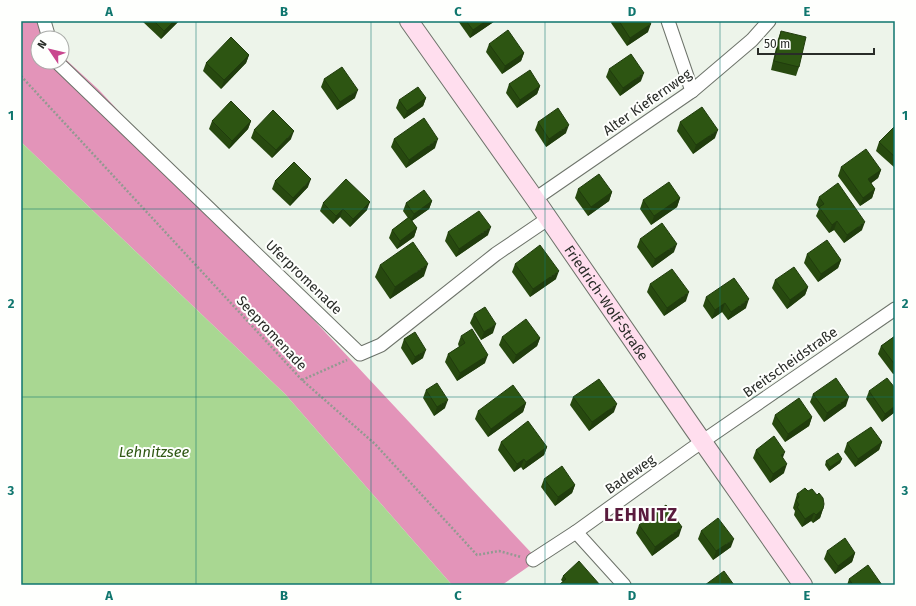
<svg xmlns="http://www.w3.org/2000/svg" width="916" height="606" font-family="'Fira Sans',sans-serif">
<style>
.forest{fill:#e394b9}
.water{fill:#a9d792}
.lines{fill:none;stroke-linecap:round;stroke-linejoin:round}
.street-casing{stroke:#6d736a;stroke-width:15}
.secondary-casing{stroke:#6d736a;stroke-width:20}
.path{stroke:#939991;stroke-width:2.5;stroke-dasharray:2 2;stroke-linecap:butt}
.street{stroke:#fff;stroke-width:13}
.secondary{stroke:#ffdeee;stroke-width:18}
.wall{fill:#27490f}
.shaded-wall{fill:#203c0d}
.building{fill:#2d5512;stroke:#203c0d}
.grid{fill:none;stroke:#0f766e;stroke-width:1;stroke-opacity:0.55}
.labels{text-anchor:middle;stroke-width:4;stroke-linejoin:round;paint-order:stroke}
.street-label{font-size:14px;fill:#292c28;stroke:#fefffd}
.water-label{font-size:15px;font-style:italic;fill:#2f5813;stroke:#fefffd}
.district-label{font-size:18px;font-weight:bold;letter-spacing:1px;fill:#591b3d;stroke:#fefffd}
.neatline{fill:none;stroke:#0f766e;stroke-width:1.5}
.grid-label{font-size:13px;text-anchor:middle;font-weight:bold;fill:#0f766e}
</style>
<rect width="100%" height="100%" fill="#edf4ea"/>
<path class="forest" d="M21 21H50L55 38H38V62H62V56L99 90 538 560 502 585H452L285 394 21 142Z"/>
<path class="water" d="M21 142 285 394 452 585H21Z"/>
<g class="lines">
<defs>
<g id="street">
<path d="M44 21 49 38"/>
<path d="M668 21 692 91"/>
<path d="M57 62 360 354 381 345 496 254 549 218"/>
<path d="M535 199 692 91 752 40 769 21"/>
<path d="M576 532 624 585"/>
<path d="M533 560 576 532 690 450 895 309"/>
</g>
<g id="secondary">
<path id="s1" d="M409 21 535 199 693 428 803 585"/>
</g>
</defs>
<use href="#street" class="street-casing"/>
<use href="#secondary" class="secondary-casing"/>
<g class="path">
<path d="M21 76 302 380 375 444 477 555 499 551 521 557"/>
<path d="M302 380 347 360"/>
</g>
<use href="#street" class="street"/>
<use href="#secondary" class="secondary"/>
</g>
<g class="wall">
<path d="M142 21H179L161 39Z"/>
<path d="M458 21H495L470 38Z"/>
<path d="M612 21H649L648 32 627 46 611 23Z"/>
<path d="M781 31 799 67 796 76 771 70 778 39Z"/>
<path d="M489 44 524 53 521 61 502 74 486 52Z"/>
<path d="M249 55 246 63 221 89 203 71 206 63Z"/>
<path d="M609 69 641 81 620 96 606 77Z"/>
<path d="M324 79 355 98 337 110 321 87Z"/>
<path d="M509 84 540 86 537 94 517 108 506 93Z"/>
<path d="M426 98 423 106 404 119 396 108 399 100Z"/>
<path d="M212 121H251L248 129 229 149 209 129Z"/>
<path d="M538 122 566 133 546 147 535 130Z"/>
<path d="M680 122 715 138 693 154 677 131Z"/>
<path d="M895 127V168L876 151 879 142Z"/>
<path d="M254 130 291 139 272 158 251 138Z"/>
<path d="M394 139 435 148 406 168 391 147Z"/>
<path d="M841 167 881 170 878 178 871 183 875 189 872 198 860 206 838 176Z"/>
<path d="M275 181 308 187 290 206 272 189Z"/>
<path d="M578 189 612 192 609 201 588 216 575 198Z"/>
<path d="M819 197 862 230 844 243 834 230 829 233 816 216 819 209 816 205Z"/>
<path d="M680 198 677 207 651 225 640 209 643 200Z"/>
<path d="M432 201 429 209 412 221 417 228 414 237 397 249 389 238 392 230 408 218 403 211 406 203Z"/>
<path d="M323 203 367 210 350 227 340 217 333 224 320 211Z"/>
<path d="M448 232 488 235 456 257 445 241Z"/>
<path d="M640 239 674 252 652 268 637 247Z"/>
<path d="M807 254 841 260 838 268 818 282 804 263Z"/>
<path d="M515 264 556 279 530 297 512 272Z"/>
<path d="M380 265 424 276 390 299 375 277Z"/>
<path d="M775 280 808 287 805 295 787 309 772 288Z"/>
<path d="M650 284 686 301 664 316 647 292Z"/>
<path d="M706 297 746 308 728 320 722 312 712 319 703 306Z"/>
<path d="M474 314 493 333 481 340 470 323Z"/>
<path d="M461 336 485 363 457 381 445 362 448 354 459 347 458 344Z"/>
<path d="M895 336V373L893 374 878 354 881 346Z"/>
<path d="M502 337 540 338 537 346 513 364 499 345Z"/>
<path d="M404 339 423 358 412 365 401 348Z"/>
<path d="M895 388V412L882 422 866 399 869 391Z"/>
<path d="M426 390 445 408 434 416 423 398Z"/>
<path d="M813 394 846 406 824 422 810 402Z"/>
<path d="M573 397 614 412 589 431 570 405Z"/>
<path d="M526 403 523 412 488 437 475 419 478 411Z"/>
<path d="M775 415 812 417 809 426 785 442 772 424Z"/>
<path d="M501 442 547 447 544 455 523 470 521 467 514 472 498 450Z"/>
<path d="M882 442 879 450 855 467 844 452 847 443Z"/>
<path d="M756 450 783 458 784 473 770 483 753 458Z"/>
<path d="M842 459 840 463 829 471 825 465 826 461Z"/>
<path d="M544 479 575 485 572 493 555 506 541 487Z"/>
<path d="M797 494 823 509 820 518 813 523 811 521 802 527 794 515 795 511 793 508Z"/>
<path d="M639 525 679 536 652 556 636 533Z"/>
<path d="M701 531 731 547 713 560 698 539Z"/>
<path d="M827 551 855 553 852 562 835 574 824 559Z"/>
<path d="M563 576 600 585H560L563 582 561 580Z"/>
<path d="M849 579 882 585H847Z"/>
</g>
<g class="shaded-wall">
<path d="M174 21H179L161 39 164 31Z"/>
<path d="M486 21H495L470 38 473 30Z"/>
<path d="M651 24 648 32 627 46 630 38Z"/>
<path d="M524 53 521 61 502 74 505 66Z"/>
<path d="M249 55 246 63 221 89 224 80Z"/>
<path d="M644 73 641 81 620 96 623 88Z"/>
<path d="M540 86 537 94 517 108 520 100Z"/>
<path d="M358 90 355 98 337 110 340 102Z"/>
<path d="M426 98 423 106 404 119 407 111Z"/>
<path d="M251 121 248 129 229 149 232 141Z"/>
<path d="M569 125 566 133 546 147 549 139Z"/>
<path d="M718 130 715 138 693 154 696 145Z"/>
<path d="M294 131 291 139 272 158 276 150Z"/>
<path d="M438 139 435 148 406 168 409 160Z"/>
<path d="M881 170 878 178 865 188 868 179Z"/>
<path d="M311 179 308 187 290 206 293 198Z"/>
<path d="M875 189 872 198 860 206 863 198Z"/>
<path d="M612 192 609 201 588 216 591 207Z"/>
<path d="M680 198 677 207 651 225 654 216Z"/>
<path d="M432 201 429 209 410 222 414 214Z"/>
<path d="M370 202 367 210 350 227 353 219Z"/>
<path d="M343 209 340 217 333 224 336 216Z"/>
<path d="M837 221 834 230 829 233 832 225Z"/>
<path d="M865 222 862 230 844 243 847 235Z"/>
<path d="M491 227 488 235 456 257 459 249Z"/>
<path d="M417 228 414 237 397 249 400 241Z"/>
<path d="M677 244 674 252 652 268 655 259Z"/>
<path d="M841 260 838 268 818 282 821 274Z"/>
<path d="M428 264 424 276 390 299 395 287Z"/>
<path d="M559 271 556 279 530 297 533 289Z"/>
<path d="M808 287 805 295 787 309 790 300Z"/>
<path d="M689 292 686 301 664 316 667 308Z"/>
<path d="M749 299 746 308 728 320 731 312Z"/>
<path d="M725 303 722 312 712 319 715 310Z"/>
<path d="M496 324 493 333 481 340 484 332Z"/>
<path d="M540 338 537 346 513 364 516 355Z"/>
<path d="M426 350 423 358 412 365 415 357Z"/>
<path d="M488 355 485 363 457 381 460 373Z"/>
<path d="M895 368V373L893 374Z"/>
<path d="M849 397 846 406 824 422 827 413Z"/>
<path d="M448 400 445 408 434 416 437 407Z"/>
<path d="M526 403 523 412 488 437 491 429Z"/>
<path d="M617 404 614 412 589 431 592 422Z"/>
<path d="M895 406V412L882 422 885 414Z"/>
<path d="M812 417 809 426 785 442 788 434Z"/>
<path d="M882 442 879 450 855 467 858 459Z"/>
<path d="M547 447 544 455 523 470 526 462Z"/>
<path d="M785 452 782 460 781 455Z"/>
<path d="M524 459 521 467 514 472 517 464Z"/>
<path d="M842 459 840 463 829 471 830 467Z"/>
<path d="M787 464 784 473 770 483 773 474Z"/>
<path d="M575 485 572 493 555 506 558 497Z"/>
<path d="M823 509 820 518 813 523 816 515Z"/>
<path d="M814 513 811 521 802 527 805 519Z"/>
<path d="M682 527 679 536 652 556 655 547Z"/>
<path d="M734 539 731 547 713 560 716 551Z"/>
<path d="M855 553 852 562 835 574 838 566Z"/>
</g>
<g class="building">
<path d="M154 21H174L164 31Z"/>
<path d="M466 21H486L473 30Z"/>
<path d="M619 21H649L651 24 630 38Z"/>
<path d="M508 30 524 53 505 66 489 44Z"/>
<path d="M781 31 806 37 799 67 774 61Z"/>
<path d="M231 37 249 55 224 80 206 63Z"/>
<path d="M631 54 644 73 623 88 609 69Z"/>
<path d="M342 67 358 90 340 102 324 79Z"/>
<path d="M530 70 540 86 520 100 509 84Z"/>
<path d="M418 87 426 98 407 111 399 100Z"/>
<path d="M231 101 251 121 232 141 212 121Z"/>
<path d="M702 107 718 130 696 145 680 122Z"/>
<path d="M558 108 569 125 549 139 538 122Z"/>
<path d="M273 110 294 131 276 150 254 130Z"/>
<path d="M424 118 438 139 409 160 394 139Z"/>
<path d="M895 126V157L879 142Z"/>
<path d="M866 149 881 170 868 179 875 189 863 198 841 167Z"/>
<path d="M294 162 311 179 293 198 275 181Z"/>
<path d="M599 174 612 192 591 207 578 189Z"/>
<path d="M346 179 370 202 353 219 343 209 336 216 323 203Z"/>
<path d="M669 182 680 198 654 216 643 200Z"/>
<path d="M838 183 865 222 847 235 837 221 832 225 819 207 824 204 819 197Z"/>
<path d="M424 190 432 201 414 214 406 203Z"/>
<path d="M479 211 491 227 459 249 448 232Z"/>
<path d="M409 217 417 228 400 241 392 230Z"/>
<path d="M662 223 677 244 655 259 640 239Z"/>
<path d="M827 240 841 260 821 274 807 254Z"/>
<path d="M413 242 428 264 395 287 380 265Z"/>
<path d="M540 245 559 271 533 289 515 264Z"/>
<path d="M794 267 808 287 790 300 775 280Z"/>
<path d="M672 269 689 292 667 308 650 284Z"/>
<path d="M734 278 749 299 731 312 725 303 715 310 706 297Z"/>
<path d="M485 307 496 324 484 332 474 314Z"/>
<path d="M526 319 540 338 516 355 502 337Z"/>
<path d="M472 329 488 355 460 373 448 354 465 343 461 336Z"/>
<path d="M415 332 426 350 415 357 404 339Z"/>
<path d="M895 336V365L881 346Z"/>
<path d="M836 378 849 397 827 413 813 394Z"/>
<path d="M887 378 895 388V406L885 414 869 391Z"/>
<path d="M599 379 617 404 592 422 573 397Z"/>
<path d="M437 383 448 400 437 407 426 390Z"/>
<path d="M513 385 526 403 491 429 478 411Z"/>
<path d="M799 398 812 417 788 434 775 415Z"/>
<path d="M528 421 547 447 526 462 524 459 517 464 501 442Z"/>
<path d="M871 427 882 442 858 459 847 443Z"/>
<path d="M774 436 785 452 781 455 787 464 773 474 756 450Z"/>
<path d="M838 453 842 459 830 467 826 461Z"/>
<path d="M562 466 575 485 558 497 544 479Z"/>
<path d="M805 488 808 491 812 489 817 495 819 493 823 498 824 504 823 509 816 515 814 513 805 519 797 507 799 505 796 500 799 497 797 494Z"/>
<path d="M666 505 682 527 655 547 639 525Z"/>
<path d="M718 518 734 539 716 551 701 531Z"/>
<path d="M845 538 855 553 838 566 827 551Z"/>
<path d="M579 561 600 585H562L560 584 566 579 563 576Z"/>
<path d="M868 565 882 585H853L849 579Z"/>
<path d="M724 571 734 585H705Z"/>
</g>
<path class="grid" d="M196 21V585M371 21V585M545 21V585M720 21V585M21 209H895M21 397H895"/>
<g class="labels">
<g class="street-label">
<text transform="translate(647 102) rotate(-35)" y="5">Alter Kiefernweg</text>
<text transform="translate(304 277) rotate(44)" y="5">Uferpromenade</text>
<text dy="5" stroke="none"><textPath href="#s1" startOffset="344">Friedrich-Wolf-Straße</textPath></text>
<text transform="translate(272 333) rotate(47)" y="5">Seepromenade</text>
<text transform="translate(790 362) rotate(-35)" y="5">Breitscheidstraße</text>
<text transform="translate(630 474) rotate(-35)" y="5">Badeweg</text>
</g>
<g class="water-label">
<text x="154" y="457">Lehnitzsee</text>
</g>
<g class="district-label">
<text x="641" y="521">LEHNITZ</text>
</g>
</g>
<rect width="916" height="606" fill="none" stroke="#fefffd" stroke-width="44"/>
<g transform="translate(50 50) rotate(305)"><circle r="19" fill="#fefffd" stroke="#a9aba8"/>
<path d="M0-3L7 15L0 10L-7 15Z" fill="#c9478f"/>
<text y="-6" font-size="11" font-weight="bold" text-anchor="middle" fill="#292c28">N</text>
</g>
<path d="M758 48v6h116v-6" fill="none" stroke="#292c28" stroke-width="2"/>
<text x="764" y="48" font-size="12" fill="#292c28" stroke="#fefffd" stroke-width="3" paint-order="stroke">50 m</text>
<rect x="22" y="22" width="872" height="562" class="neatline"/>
<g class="grid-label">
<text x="109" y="16">A</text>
<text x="284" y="16">B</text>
<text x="458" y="16">C</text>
<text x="632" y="16">D</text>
<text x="807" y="16">E</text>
<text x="11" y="120">1</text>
<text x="905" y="120">1</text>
<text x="11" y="308">2</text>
<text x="905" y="308">2</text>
<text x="11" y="495">3</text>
<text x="905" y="495">3</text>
<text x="109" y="600">A</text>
<text x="284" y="600">B</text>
<text x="458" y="600">C</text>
<text x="632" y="600">D</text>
<text x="807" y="600">E</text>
</g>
</svg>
